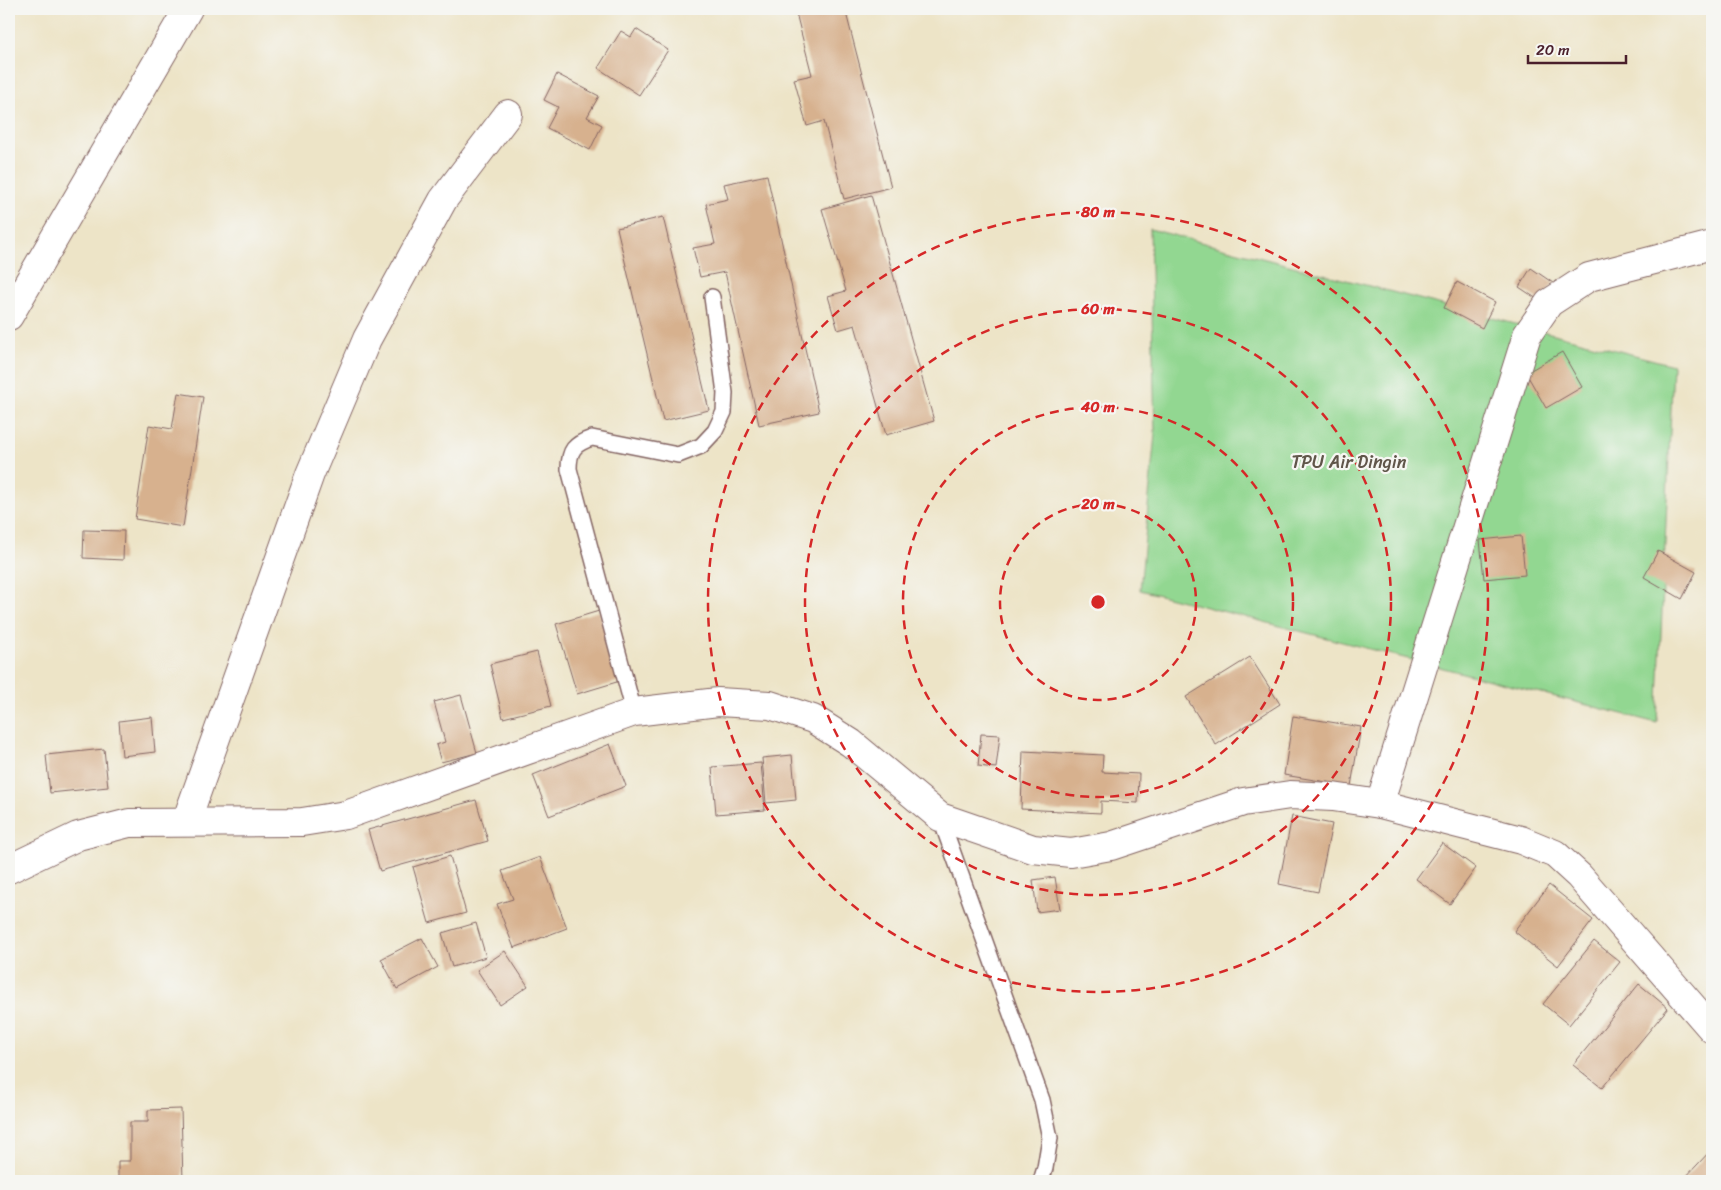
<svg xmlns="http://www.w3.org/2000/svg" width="1721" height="1190" font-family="Sriracha,sans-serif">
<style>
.green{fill:#92d791;stroke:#6e7b5e}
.building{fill:#d7b18e}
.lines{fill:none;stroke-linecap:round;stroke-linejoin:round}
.lane-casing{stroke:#836462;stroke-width:18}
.street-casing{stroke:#836462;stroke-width:30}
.lane{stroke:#fff;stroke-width:15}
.street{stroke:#fff;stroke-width:28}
.ring{fill:none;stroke:#d62828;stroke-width:2.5;stroke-dasharray:9 6}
.labels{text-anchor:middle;stroke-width:4.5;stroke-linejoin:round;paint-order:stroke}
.park-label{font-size:18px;fill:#60564a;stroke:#f6f6f2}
.centre{fill:#d62828;stroke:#f6f6f2;stroke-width:2.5}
.ring-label{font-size:15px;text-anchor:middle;font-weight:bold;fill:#d62828;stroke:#f6f6f2;stroke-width:4.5;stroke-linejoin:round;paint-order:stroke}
</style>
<rect width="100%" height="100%" fill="#f6f6f2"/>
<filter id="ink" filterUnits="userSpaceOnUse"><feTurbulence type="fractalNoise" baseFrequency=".02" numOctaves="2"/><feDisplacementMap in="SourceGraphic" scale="10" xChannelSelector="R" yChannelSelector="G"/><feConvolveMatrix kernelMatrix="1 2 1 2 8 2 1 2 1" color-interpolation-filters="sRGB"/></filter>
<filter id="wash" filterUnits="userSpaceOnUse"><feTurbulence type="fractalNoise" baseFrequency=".0096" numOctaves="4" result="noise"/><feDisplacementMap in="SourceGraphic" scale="20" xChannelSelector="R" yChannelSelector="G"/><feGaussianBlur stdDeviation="1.12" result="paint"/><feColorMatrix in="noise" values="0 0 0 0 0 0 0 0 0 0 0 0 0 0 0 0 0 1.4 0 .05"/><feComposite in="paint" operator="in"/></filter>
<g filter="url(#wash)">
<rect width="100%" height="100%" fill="#ede4c7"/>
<path class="green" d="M1150 229 1673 365 1657 723 1140 590 1155 434Z"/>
<g id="blocks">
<g class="building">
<path d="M795 9H845L891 187 844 199 824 121 807 126 794 79 812 75Z"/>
<path d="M636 29 668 50 639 95 598 68 621 31 631 37Z"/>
<path d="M557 74 599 96 587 117 602 125 590 150 547 128 558 107 544 100Z"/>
<path d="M767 175 819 412 759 425 725 272 700 277 693 248 715 244 706 204 728 199 724 184Z"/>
<path d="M871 195 934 421 886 435 855 325 838 330 828 296 846 291 822 209Z"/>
<path d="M663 217 709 410 663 421 617 228Z"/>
<path d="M1531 268 1553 283 1540 301 1519 287Z"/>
<path d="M1457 282 1495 302 1482 328 1444 308Z"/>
<path d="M1562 352 1582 387 1546 408 1526 373Z"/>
<path d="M178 393 203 397 183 527 135 519 149 425 172 429Z"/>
<path d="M84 530 124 531 123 560 83 558Z"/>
<path d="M1521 536 1525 575 1484 579 1480 540Z"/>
<path d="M1658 551 1696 572 1682 599 1644 577Z"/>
<path d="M599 611 620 681 577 694 556 624Z"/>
<path d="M537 652 551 706 503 718 490 664Z"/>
<path d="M1250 657 1280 704 1216 745 1186 697Z"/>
<path d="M461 695 477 753 441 762 436 745 445 742 434 702Z"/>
<path d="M1293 716 1361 727 1351 786 1284 775Z"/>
<path d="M152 717 155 752 122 756 119 721Z"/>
<path d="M981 734 1000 735 996 768 978 766Z"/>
<path d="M610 744 626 786 549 816 533 775Z"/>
<path d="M104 749 108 787 50 793 46 755Z"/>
<path d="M1023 751 1103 755 1102 772 1139 774 1138 803 1101 801V813L1021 809Z"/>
<path d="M792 755 796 800 766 803 762 758Z"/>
<path d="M761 763 765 810 716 814 712 767Z"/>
<path d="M476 800 488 841 380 871 368 830Z"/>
<path d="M1292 816 1332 824 1318 892 1279 884Z"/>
<path d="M1442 843 1476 868 1450 904 1416 879Z"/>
<path d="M450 856 466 913 429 923 413 867Z"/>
<path d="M540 857 567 928 514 948 497 904 513 899 502 871Z"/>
<path d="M1055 877 1060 909 1037 912 1033 880Z"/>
<path d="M1549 885 1593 920 1558 966 1514 931Z"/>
<path d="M476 923 486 957 452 967 442 933Z"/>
<path d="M422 938 438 967 397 989 381 959Z"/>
<path d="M1594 941 1620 962 1569 1025 1543 1004Z"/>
<path d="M505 951 528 986 500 1005 477 970Z"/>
<path d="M1639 984 1668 1008 1602 1088 1573 1065Z"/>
<path d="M181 1109 183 1181H118V1161H130V1122H148V1110Z"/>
<path d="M1712 1149V1181H1682Z"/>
</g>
</g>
</g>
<g filter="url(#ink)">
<use href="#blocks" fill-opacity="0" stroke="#836462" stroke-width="1"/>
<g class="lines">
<defs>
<g id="lane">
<path d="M634 712 569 469C569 450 574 444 592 438L678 455 701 446 715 431 724 412 725 393 712 297"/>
<path d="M940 817 1042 1100 1050 1138 1045 1168 1041 1181"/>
</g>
<g id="street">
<path d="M9 316 188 9"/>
<path d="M1380 804 1527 335 1549 303 1589 277 1712 245"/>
<path d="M186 822 310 474 367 339 443 200 508 114"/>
<path d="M9 869 78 836 129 823 302 822 346 815 634 712 718 702 770 705 813 719 851 743 940 817 1033 849 1071 853 1111 846 1243 802 1290 795 1333 797 1380 804 1521 840 1555 854 1579 876 1712 1029"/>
</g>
</defs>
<use href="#lane" class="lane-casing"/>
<use href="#street" class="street-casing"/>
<use href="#lane" class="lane"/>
<use href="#street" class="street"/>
</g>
</g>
<g class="ring">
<circle cx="1098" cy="602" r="98"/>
<circle cx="1098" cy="602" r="195"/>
<circle cx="1098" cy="602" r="293"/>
<circle cx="1098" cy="602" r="390"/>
</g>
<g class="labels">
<g class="park-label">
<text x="1349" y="468">TPU Air Dingin</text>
</g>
</g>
<circle cx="1098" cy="602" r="8" class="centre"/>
<g class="ring-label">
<text x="1098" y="217">80 m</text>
<text x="1098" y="314">60 m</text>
<text x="1098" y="412">40 m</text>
<text x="1098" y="509">20 m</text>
</g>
<rect width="1721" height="1190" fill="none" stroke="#f6f6f2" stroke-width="30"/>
<path d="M1528 55v8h98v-8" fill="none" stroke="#4a1f2b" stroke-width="2.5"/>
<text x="1536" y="55" font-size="15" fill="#4a1f2b" stroke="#f6f6f2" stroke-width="4" paint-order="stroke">20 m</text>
</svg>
